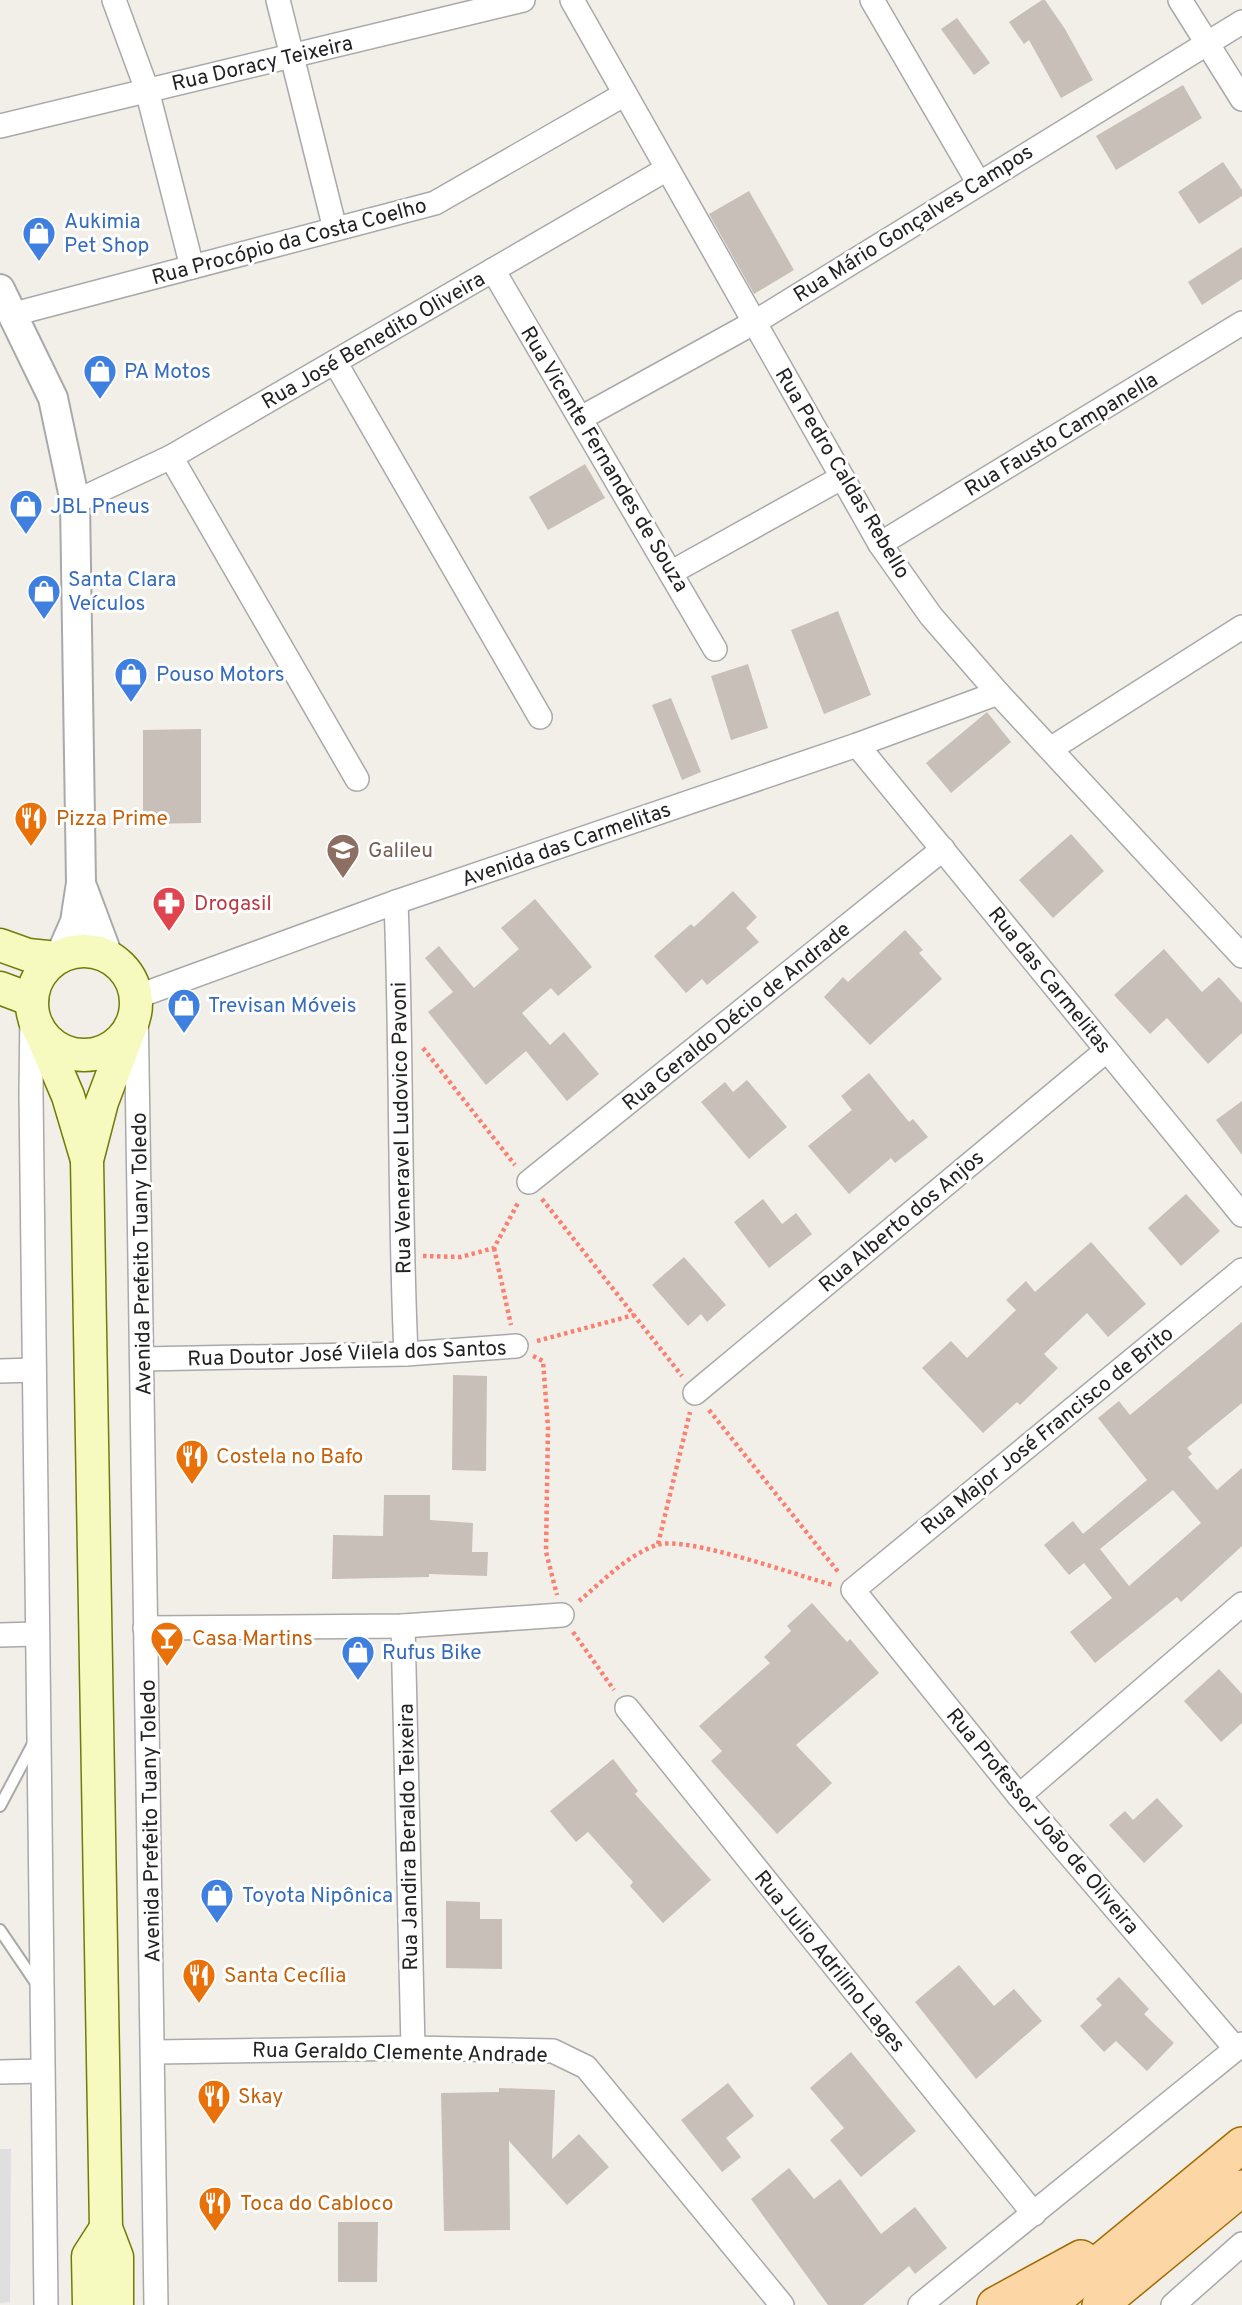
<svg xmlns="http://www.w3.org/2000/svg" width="1242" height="2305" font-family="Overpass,sans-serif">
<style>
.residential{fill:#e0dfdf}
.building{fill:#c7bfb8;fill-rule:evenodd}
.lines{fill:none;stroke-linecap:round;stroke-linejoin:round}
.service-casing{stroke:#a9a9a9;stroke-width:14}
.minor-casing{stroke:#a9a9a9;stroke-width:26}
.tertiary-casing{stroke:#a9a9a9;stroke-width:32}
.secondary-casing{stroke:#707d05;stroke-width:35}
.primary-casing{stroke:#a06b00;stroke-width:38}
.path{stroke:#fa8072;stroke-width:4.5;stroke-dasharray:3.5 3.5;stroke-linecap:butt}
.service{stroke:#fff;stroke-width:10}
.minor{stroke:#fff;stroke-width:23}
.tertiary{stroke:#fff;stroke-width:28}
.secondary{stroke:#f7fabf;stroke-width:32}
.primary{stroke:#fcd6a4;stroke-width:35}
.labels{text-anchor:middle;stroke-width:6;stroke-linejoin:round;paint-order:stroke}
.street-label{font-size:21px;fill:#222;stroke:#fff}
.shop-label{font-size:21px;fill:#366cbe;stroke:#fff;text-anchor:start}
.food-label{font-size:21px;fill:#c56008;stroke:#fff;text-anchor:start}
.education-label{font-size:21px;fill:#785e54;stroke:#fff;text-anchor:start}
.health-label{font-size:21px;fill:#be3a42;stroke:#fff;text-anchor:start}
</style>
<rect width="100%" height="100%" fill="#f2efe9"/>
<path class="residential" d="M0 2149H11L10 2302 0 2303Z"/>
<g class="building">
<path d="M1042 0H1045L1065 29 1093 80 1061 98 1029 40 1024 44 1009 22Z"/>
<path d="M957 18 990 63 974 75 941 29Z"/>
<path d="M1183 85 1202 118 1116 170 1096 136Z"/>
<path d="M1223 162 1242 190V196L1199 224 1178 192Z"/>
<path d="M749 191 794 270 754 294 709 214Z"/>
<path d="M1242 247V279L1202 305 1188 282Z"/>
<path d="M585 464 605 498 548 530 529 497Z"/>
<path d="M838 611 871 695 824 714 791 630Z"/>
<path d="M748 664 768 728 731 740 711 676Z"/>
<path d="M671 698 701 772 682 780 652 705Z"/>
<path d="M987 712 1011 742 951 793 926 763Z"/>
<path d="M201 729V823L143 824V730Z"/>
<path d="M1071 834 1104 871 1053 918 1019 880Z"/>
<path d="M733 891 757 917 746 928 759 942 707 985 702 979 686 993 654 956 691 924 694 927Z"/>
<path d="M535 899 592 967 558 996 551 988 522 1013 550 1045 564 1032 599 1074 567 1101 526 1051 486 1085 428 1012 453 992 425 958 439 946 474 988 519 949 501 928Z"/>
<path d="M905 930 923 950 919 953 942 979 870 1045 824 997 843 977 848 982Z"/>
<path d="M1164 949 1202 992 1219 977 1242 1003V1033L1208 1064 1167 1018 1150 1034 1114 995Z"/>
<path d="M869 1073 909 1122 913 1119 928 1137 895 1163 891 1158 849 1194 808 1146 852 1110 841 1096Z"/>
<path d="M747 1080 787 1127 749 1159 701 1102 725 1082 733 1092Z"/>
<path d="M1242 1101V1155L1216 1120Z"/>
<path d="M1186 1194 1220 1231 1181 1266 1148 1228Z"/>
<path d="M763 1199 782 1224 796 1213 812 1234 769 1268 734 1222Z"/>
<path d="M1091 1242 1146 1304 1108 1337 1087 1313 1044 1354 1058 1368 1020 1405 1017 1402 983 1433 922 1368 951 1341 967 1358 1016 1310 1006 1300 1026 1281 1035 1292Z"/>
<path d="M684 1257 726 1305 707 1322 701 1314 688 1326 652 1285Z"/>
<path d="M1242 1322V1403L1187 1448 1192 1454 1188 1457 1217 1490 1242 1468V1546L1181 1602 1177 1597 1095 1663 1070 1632 1112 1598 1084 1563 1069 1575 1044 1545 1073 1521 1083 1534 1147 1480 1098 1418 1119 1401 1130 1415ZM1173 1490 1201 1523 1129 1586 1100 1549Z"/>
<path d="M453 1375 487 1376 486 1471 452 1470Z"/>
<path d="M384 1495H430V1520L473 1523 472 1552H488L487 1576 429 1574V1577L332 1579 333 1535 383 1536Z"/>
<path d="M812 1603 847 1642 850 1639 879 1673 796 1745 832 1783 777 1834 711 1761 722 1751 699 1726 770 1663 764 1657 791 1631 787 1626Z"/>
<path d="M1219 1669 1242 1694V1723L1221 1742 1184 1701Z"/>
<path d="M613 1759 638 1791 635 1794 711 1880 663 1923 630 1886 633 1882 588 1832 576 1842 550 1811Z"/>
<path d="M1157 1798 1183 1826 1144 1863 1109 1825 1125 1811 1133 1820Z"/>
<path d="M446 1901 480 1902V1919H502V1969L446 1968Z"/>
<path d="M959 1965 994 2006 1014 1989 1042 2021 976 2079 915 2002Z"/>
<path d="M1119 1977 1149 2009 1144 2014 1174 2043 1147 2071 1116 2041 1104 2052 1080 2026 1102 2005 1096 1999Z"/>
<path d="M851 2052 916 2131 861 2177 830 2140 844 2128 810 2088Z"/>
<path d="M728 2083 754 2116 726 2138 741 2157 722 2172 681 2120Z"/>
<path d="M499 2088 555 2090 552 2159 579 2134 609 2167 567 2205 509 2141 510 2230 444 2231 441 2093 499 2092Z"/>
<path d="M789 2168 814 2199 840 2179 881 2234 915 2207 947 2248 915 2274 909 2266 863 2305H828L751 2199Z"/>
<path d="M338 2222H378L377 2282H338Z"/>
</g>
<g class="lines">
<defs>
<g id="service">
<path d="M0 1806 35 1740"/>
<path d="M0 1930 38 1986"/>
</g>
<g id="minor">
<path d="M114 0 147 90 192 267"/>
<path d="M278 0 335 229"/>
<path d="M572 0 880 544 931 616 998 693 1242 956"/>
<path d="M872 0 978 182"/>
<path d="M1180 0 1242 99"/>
<path d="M0 126 523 0"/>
<path d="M493 270 715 649"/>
<path d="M14 314 435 203 625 94"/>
<path d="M335 362 540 717"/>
<path d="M581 418 755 322 1242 22"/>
<path d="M171 457 357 779"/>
<path d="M75 502 171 457 667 169"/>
<path d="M880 544 1242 323"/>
<path d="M672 572 841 478"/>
<path d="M857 745 1242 1215"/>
<path d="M1052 748 1242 627"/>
<path d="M396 902C402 1052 399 1203 406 1354"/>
<path d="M136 997 396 902 857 745 998 693"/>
<path d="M136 1001 156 2305"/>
<path d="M32 1006 31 1094 46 2305"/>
<path d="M529 1182 943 849"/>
<path d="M143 1359 406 1354 516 1346"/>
<path d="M0 1371 34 1370"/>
<path d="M695 1393 1107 1050"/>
<path d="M403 1626 413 2048"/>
<path d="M145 1628 403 1626 562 1615"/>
<path d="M0 1635 37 1634"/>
<path d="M627 1708 1034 2214"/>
<path d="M1019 1796 1242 1604"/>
<path d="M1236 2049 1019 1796 853 1590 1242 1270"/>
<path d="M155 2052 413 2048 553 2051 586 2067 782 2305"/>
<path d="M0 2072 42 2071"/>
<path d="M920 2305 1242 2044"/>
<path d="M1173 2305 1242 2244"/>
</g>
<g id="tertiary">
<path d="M0 289 53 398 75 502 81 883 75 922 60 956"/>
<path d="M83 889 108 956"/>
</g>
<g id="secondary">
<path d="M0 945 28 955 57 958"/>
<circle cx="84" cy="1003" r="52"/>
<path d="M0 988 32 1000"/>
<path d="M41 1033 68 1096 87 1160"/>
<path d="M89 2305 88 2256 106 2228"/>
<path d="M117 2305V2257L106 2228 87 1160 102 1102 130 1028"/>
</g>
<g id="primary">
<path d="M995 2305 1081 2258"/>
<path d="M1048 2305 1242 2145"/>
<path d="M1100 2305 1242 2188"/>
</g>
</defs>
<use href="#service" class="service-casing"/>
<use href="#minor" class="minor-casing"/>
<use href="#tertiary" class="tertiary-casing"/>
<use href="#secondary" class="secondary-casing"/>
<use href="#primary" class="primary-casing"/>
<g class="path">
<path d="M423 1048 515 1165"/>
<path d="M542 1199 682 1376"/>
<path d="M494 1248 511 1325"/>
<path d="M423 1256 461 1257 494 1248 519 1201"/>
<path d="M537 1341 634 1315"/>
<path d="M533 1356 543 1361 548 1427 546 1552 557 1595"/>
<path d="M709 1410 839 1573"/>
<path d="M658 1544 690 1412"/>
<path d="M579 1601C602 1582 627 1555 657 1545 686 1535 798 1576 833 1585"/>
<path d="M573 1632 614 1690"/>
</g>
<use href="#service" class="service"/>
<use href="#minor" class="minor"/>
<use href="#tertiary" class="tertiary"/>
<use href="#secondary" class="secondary"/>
<use href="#primary" class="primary"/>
</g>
<defs>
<symbol id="shop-pin" viewBox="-11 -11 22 30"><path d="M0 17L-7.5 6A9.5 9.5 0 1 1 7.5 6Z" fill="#3f7fe0" stroke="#fff"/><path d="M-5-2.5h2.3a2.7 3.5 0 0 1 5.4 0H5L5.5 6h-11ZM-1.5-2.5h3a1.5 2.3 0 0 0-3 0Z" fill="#fff"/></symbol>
<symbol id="restaurant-pin" viewBox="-11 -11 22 30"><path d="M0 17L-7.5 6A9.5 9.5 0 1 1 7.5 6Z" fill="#e8710a" stroke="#fff"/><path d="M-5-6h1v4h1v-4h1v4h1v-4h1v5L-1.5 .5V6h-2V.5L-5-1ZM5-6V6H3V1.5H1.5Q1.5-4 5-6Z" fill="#fff"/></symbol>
<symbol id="school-pin" viewBox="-11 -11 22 30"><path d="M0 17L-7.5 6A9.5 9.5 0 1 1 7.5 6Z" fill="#8d6e63" stroke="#fff"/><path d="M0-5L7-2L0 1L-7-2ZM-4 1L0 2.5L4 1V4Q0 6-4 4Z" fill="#fff"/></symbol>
<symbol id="pharmacy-pin" viewBox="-11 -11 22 30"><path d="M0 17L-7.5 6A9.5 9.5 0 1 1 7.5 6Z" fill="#e0444e" stroke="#fff"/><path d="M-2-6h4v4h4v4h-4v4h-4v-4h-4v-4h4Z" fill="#fff"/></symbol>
<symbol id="bar-pin" viewBox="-11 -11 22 30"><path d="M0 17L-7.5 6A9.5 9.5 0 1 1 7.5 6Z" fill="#e8710a" stroke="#fff"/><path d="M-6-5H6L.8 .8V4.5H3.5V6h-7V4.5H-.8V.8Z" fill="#fff"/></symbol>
</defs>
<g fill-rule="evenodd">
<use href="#shop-pin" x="20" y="214" width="38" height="52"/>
<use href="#shop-pin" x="81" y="352" width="38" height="52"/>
<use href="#shop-pin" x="7" y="487" width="38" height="52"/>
<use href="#shop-pin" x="25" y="572" width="38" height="52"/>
<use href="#shop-pin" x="112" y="655" width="38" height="52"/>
<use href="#restaurant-pin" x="12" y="799" width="38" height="52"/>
<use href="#school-pin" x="324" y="831" width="38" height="52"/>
<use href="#pharmacy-pin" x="150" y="884" width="38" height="52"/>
<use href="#shop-pin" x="165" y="986" width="38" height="52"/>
<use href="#restaurant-pin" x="173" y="1437" width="38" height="52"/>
<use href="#bar-pin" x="148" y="1619" width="38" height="52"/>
<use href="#shop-pin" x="339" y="1633" width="38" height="52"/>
<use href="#shop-pin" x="198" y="1876" width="38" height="52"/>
<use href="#restaurant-pin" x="180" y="1956" width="38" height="52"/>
<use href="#restaurant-pin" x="195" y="2077" width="38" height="52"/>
<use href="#restaurant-pin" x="196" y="2184" width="38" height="52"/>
</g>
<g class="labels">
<g class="street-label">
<text transform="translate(262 63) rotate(-13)" y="7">Rua Doracy Teixeira</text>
<text transform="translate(913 223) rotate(-32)" y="7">Rua Mário Gonçalves Campos</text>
<text transform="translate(289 241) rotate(-15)" y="7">Rua Procópio da Costa Coelho</text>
<text transform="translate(373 340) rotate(-30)" y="7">Rua José Benedito Oliveira</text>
<text transform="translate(1061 434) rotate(-31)" y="7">Rua Fausto Campanella</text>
<text transform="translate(605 459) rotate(59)" y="7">Rua Vicente Fernandes de Souza</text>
<text transform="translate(843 473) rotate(59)" y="7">Rua Pedro Caldas Rebello</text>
<text transform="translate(566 844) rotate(-19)" y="7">Avenida das Carmelitas</text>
<text transform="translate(1050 980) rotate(51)" y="7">Rua das Carmelitas</text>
<text transform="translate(736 1016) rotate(-39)" y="7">Rua Geraldo Décio de Andrade</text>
<text transform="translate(401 1128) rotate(-91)" y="7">Rua Veneravel Ludovico Pavoni</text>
<text transform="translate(901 1221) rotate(-40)" y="7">Rua Alberto dos Anjos</text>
<text transform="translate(141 1254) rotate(-91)" y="7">Avenida Prefeito Tuany Toledo</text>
<text transform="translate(347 1353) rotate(-2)" y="7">Rua Doutor José Vilela dos Santos</text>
<text transform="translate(1047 1430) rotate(-39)" y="7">Rua Major José Francisco de Brito</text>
<text transform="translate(150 1821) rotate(-91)" y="7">Avenida Prefeito Tuany Toledo</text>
<text transform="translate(1043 1821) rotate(50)" y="7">Rua Professor João de Oliveira</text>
<text transform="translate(408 1837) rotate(-91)" y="7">Rua Jandira Beraldo Teixeira</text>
<text transform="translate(830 1961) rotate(51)" y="7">Rua Julio Adrilino Lages</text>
<text transform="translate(400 2052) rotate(1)" y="7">Rua Geraldo Clemente Andrade</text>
</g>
<g class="shop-label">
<text x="64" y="228">Aukimia<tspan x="64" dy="24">Pet Shop</tspan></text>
<text x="124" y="378">PA Motos</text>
<text x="50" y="513">JBL Pneus</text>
<text x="68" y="586">Santa Clara<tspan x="68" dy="24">Veículos</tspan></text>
<text x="156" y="681">Pouso Motors</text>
<text x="208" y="1012">Trevisan Móveis</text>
<text x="382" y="1659">Rufus Bike</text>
<text x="242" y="1902">Toyota Nipônica</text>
</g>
<g class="food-label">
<text x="56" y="825">Pizza Prime</text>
<text x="216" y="1463">Costela no Bafo</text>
<text x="192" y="1645">Casa Martins</text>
<text x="224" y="1982">Santa Cecília</text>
<text x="238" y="2103">Skay</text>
<text x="240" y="2210">Toca do Cabloco</text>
</g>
<g class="education-label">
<text x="368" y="857">Galileu</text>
</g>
<g class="health-label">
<text x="194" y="910">Drogasil</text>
</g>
</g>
</svg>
